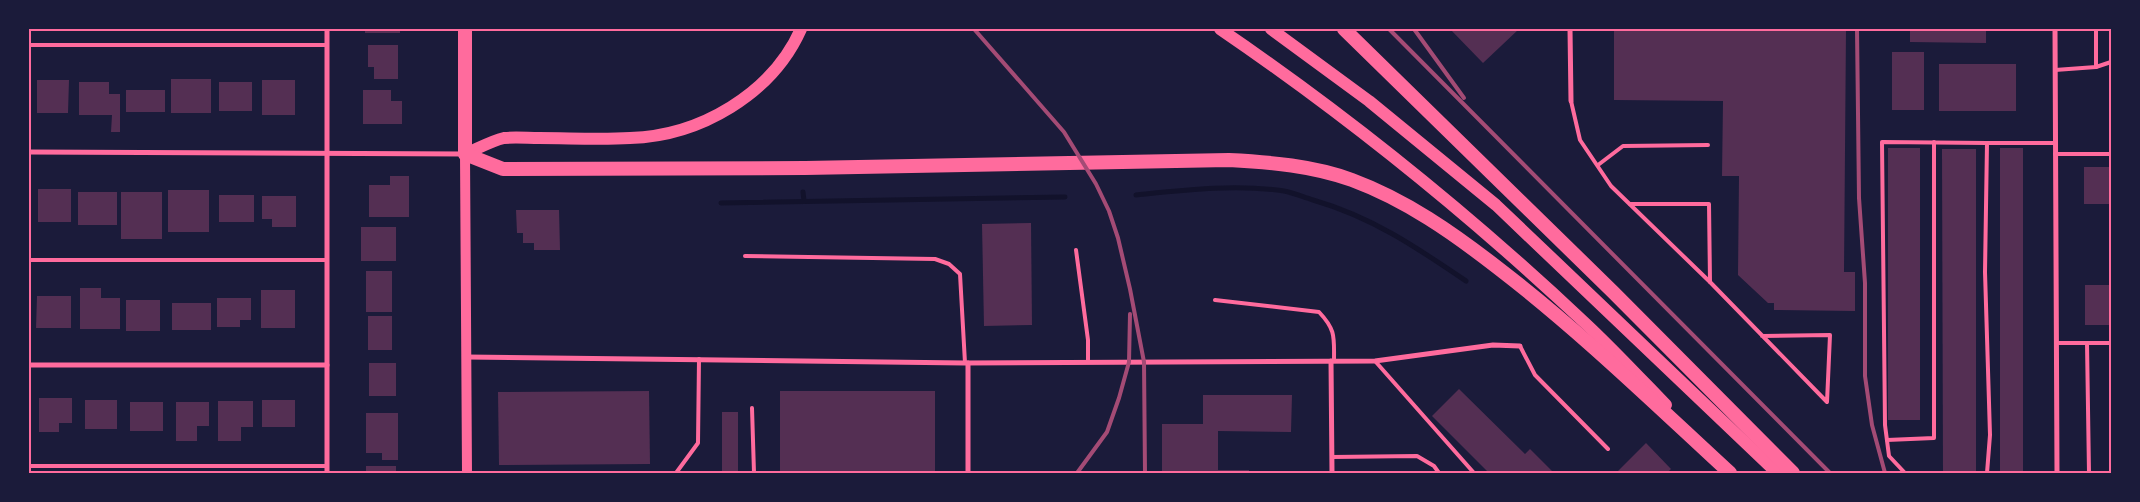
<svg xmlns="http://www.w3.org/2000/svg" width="2140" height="502" font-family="Helvetica,sans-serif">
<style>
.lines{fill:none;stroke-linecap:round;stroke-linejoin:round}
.stream{stroke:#12122b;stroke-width:5}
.building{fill:#542f53}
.service{stroke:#ff6b9d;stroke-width:4}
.minor{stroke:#ff6b9d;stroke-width:5}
.secondary{stroke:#ff6b9d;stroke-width:10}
.primary{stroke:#ff6b9d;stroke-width:12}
.trunk{stroke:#ff6b9d;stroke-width:14}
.rail{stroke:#a44b75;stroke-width:4}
.neatline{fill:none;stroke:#ff6b9d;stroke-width:2}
</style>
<rect width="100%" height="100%" fill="#1b1b3a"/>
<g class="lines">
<g class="stream">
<path d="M803 192 804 201"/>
<path d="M1136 195C1185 190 1235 184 1284 191 1294 193 1303 197 1313 200 1372 217 1416 247 1466 281"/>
<path d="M721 203 1065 197"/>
</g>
</g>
<g class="building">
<rect x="365" y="29" width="35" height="4"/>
<path d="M1450 29H1519L1483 63Z"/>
<path d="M1614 29H1846L1844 272H1855V311L1774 310V303H1768L1738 275 1739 176H1722L1723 101 1614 100Z"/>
<path d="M1910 29H1986V43L1910 42Z"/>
<path d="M368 45H398V79H374V67H368Z"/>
<rect x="1892" y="52" width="32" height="58"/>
<rect x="1939" y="64" width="77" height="47"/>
<rect x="171" y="79" width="40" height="34"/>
<path d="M37 80H69L68 113H37Z"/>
<rect x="262" y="80" width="33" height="35"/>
<rect x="29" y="81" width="2" height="35"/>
<path d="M79 82H109V94H120V132H111L112 115H79Z"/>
<rect x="219" y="82" width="33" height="29"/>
<rect x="126" y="90" width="39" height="22"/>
<path d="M363 90H391V101H402V124H363Z"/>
<rect x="1888" y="148" width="32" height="272"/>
<rect x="2000" y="148" width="23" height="325"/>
<path d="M1942 149H1976V473H1943Z"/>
<rect x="2084" y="167" width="27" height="37"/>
<path d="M390 176H409V217H369V185H390Z"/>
<rect x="38" y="189" width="33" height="33"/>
<rect x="168" y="190" width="41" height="42"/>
<rect x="78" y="192" width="39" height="33"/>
<rect x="121" y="192" width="41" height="47"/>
<rect x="219" y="195" width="35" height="27"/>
<path d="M262 196H296V227H272V219H262Z"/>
<path d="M516 210H559L560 250H534V243H523V233H517Z"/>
<path d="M1031 223 1032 325 984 326 982 224Z"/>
<rect x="361" y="227" width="35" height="34"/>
<rect x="366" y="271" width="26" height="41"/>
<rect x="2085" y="285" width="26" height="40"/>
<path d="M80 288H101V298H120V329H80Z"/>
<rect x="261" y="290" width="34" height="38"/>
<path d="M37 296H71V328H36Z"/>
<path d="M217 298H251V320H240V327H217Z"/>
<rect x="126" y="300" width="34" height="31"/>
<rect x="172" y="303" width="39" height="27"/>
<rect x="368" y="316" width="24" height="34"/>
<rect x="369" y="363" width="27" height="33"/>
<path d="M1459 389 1525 454 1530 449 1554 473H1489L1432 416Z"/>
<path d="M649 391 650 464 499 465 498 392Z"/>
<rect x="780" y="391" width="155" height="82"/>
<path d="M1203 395H1292L1291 432 1218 431V470H1249V473H1162V424H1203Z"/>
<path d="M39 398H72V423H59V432H39Z"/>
<rect x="85" y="400" width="32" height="29"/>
<rect x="262" y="400" width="33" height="27"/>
<path d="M218 401H253V427H241V441H218Z"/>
<rect x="130" y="402" width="33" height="29"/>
<path d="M176 402H209V426H197V441H176Z"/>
<rect x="722" y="412" width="16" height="61"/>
<path d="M366 413H398V460H382V453H366Z"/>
<path d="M1646 443 1671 469 1667 473H1616Z"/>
<rect x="366" y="466" width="30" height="7"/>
</g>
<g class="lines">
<g class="service">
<path d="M29 45H326"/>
<path d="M2096 67 2111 62"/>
<path d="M2055 70 2096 67V29"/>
<path d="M1571 101 1580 140 1611 186 1710 282 1827 402 1830 335 1762 336"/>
<path d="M2055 154H2111"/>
<path d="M1598 165 1623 146 1708 145"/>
<path d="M1630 204H1709L1710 282"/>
<path d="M1076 250 1088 340V362"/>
<path d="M745 256 935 259 949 264 960 274 965 363"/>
<path d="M29 260H326"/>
<path d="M1215 300 1319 312C1336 330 1334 337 1334 361"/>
<path d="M2056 343H2111"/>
<path d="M2087 343 2089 473"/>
<path d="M1520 346 1535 375 1608 449"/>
<path d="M1375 361 1474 473"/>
<path d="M752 408 754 473"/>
<path d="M1887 440 1934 438V142"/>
<path d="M1332 457 1417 456 1434 466 1439 473"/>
<path d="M29 466H327"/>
<path d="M676 473 698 443 699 359"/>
<path d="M1905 473 1889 456 1885 425 1882 142 1987 143"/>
<path d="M1987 473 1990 435 1985 272 1987 143H2055"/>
</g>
<g class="minor">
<path d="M327 29V473"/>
<path d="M1570 29 1571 101"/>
<path d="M2055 29 2057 473"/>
<path d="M29 152 465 154"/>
<path d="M467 357 965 363 1375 361 1493 345 1520 346"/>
<path d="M1331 361 1332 473"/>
<path d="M968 363V473"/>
<path d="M29 365H327"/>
</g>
<path class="secondary" d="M465 154 467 473"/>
<g class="primary">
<path d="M1220 29C1349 117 1470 215 1584 322 1612 348 1639 377 1666 405"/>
<path d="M1271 29 1369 101 1496 205 1777 473"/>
<path d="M465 154C477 149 491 141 504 138 515 137 528 138 539 138 569 138 600 140 630 138 700 136 772 94 801 29"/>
</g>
<g class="trunk">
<path d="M465 29V154L503 169 805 168 1229 160C1270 162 1314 166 1352 180 1406 200 1453 233 1498 268 1580 331 1654 403 1730 473"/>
<path d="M1344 29 1613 292 1793 473"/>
</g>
<g class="rail">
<path d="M974 29 1064 132 1096 184 1109 211 1118 238 1130 289 1144 362 1145 473"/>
<path d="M1389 29 1830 473"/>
<path d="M1414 29 1464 98"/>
<path d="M1857 29 1859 198 1865 283V376L1872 425 1885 473"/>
<path d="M1077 473 1107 432 1119 398 1129 362 1130 314"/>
</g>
</g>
<rect width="2140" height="502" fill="none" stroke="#1b1b3a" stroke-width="60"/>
<rect x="30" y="30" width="2080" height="442" class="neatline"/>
</svg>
